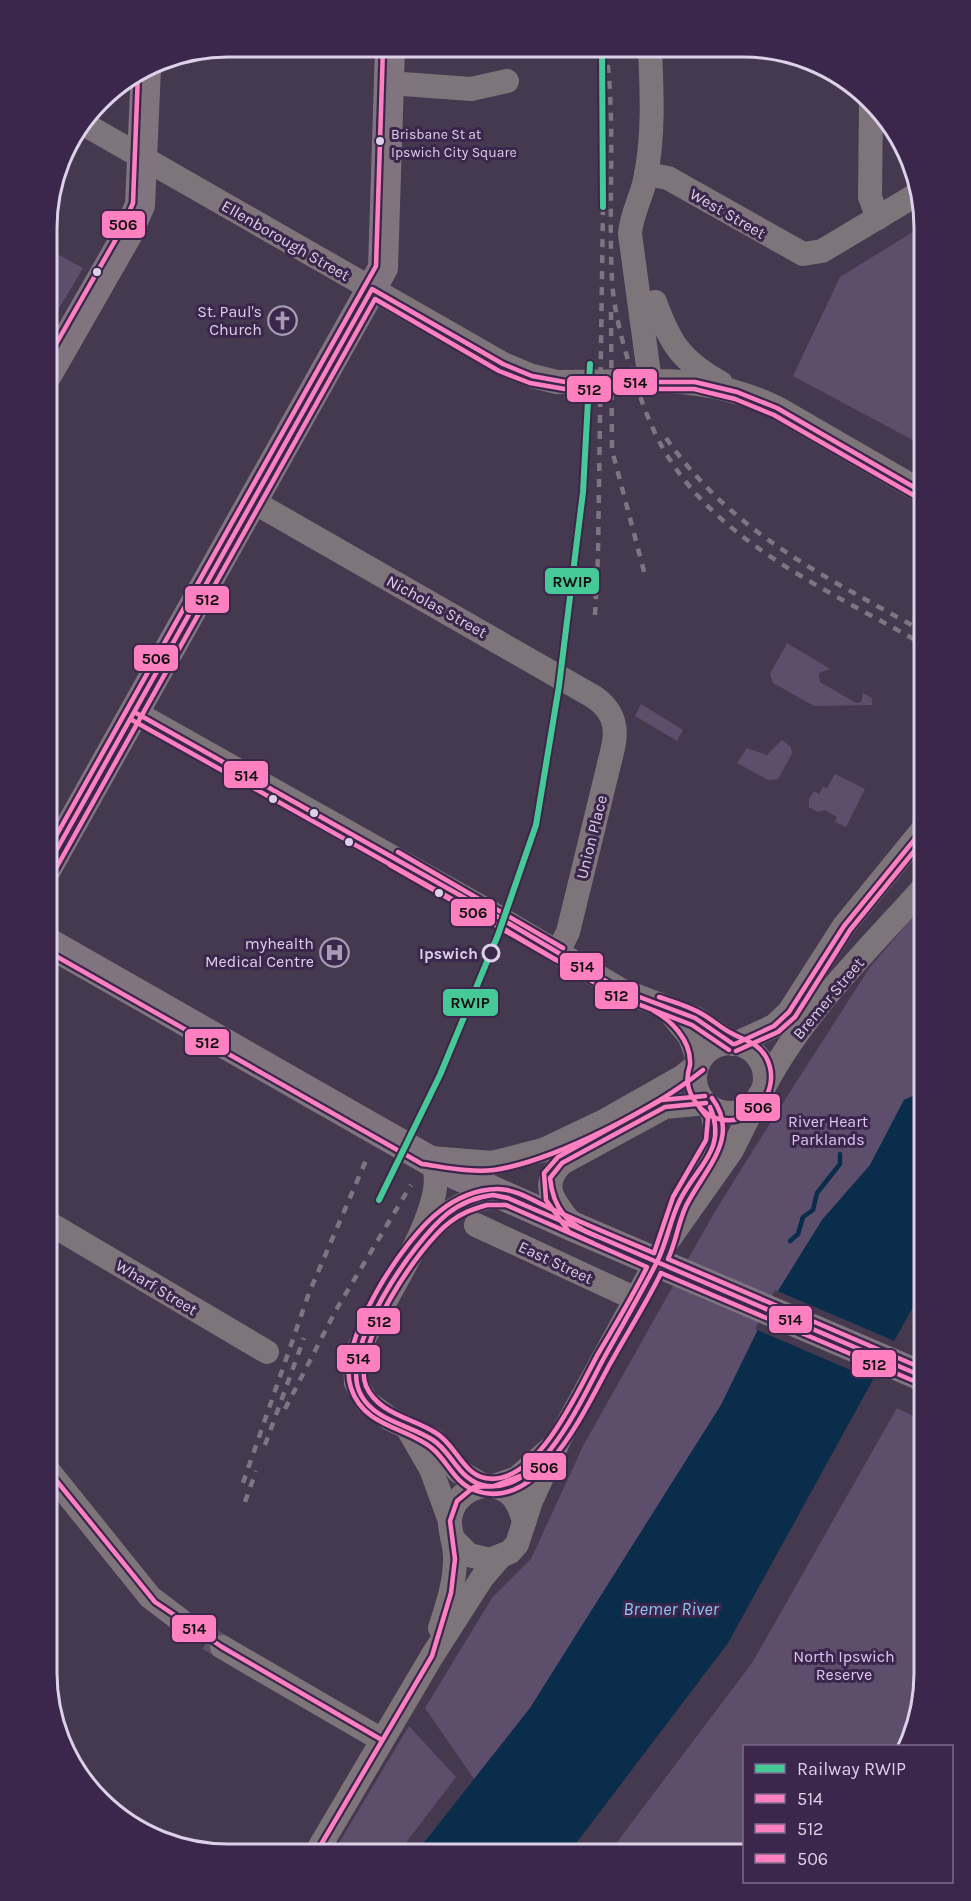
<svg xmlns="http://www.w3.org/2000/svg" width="971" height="1901" font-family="Karla,sans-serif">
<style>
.green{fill:#5d4e6c}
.water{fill:#0a2d4b}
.pier{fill:#44394f}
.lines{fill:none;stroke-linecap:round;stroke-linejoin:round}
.stream{stroke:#0a2d4b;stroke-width:4.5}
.minor-tunnel{stroke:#5b5066;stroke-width:24;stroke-dasharray:24 12;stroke-linecap:butt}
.minor{stroke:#7e757a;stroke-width:24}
.major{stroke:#80757f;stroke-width:30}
.rail{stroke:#7e7581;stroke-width:4.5;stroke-dasharray:8 8;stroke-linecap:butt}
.minor-bridge{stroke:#7e757a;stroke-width:24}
.major-bridge{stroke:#80757f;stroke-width:30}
.bus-1-casing{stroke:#3a274b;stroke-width:9}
.bus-2-casing{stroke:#3a274b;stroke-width:9}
.bus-3-casing{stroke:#3a274b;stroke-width:9}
.bus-1{stroke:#ff80c0;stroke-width:4.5}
.bus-2{stroke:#ff80c0;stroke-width:4.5}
.bus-3{stroke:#ff80c0;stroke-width:4.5}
.rail-1-casing{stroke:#3a274b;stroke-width:10}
.rail-1{stroke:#46c996;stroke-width:6}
.bus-dot{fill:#ddd1e9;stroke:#3a274b;stroke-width:2}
.stop-dot{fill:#3a274b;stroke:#ddd1e9;stroke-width:3}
.labels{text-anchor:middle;stroke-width:6;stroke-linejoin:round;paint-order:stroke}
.bus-label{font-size:14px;fill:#ddd1e9;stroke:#3a274b;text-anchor:start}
.street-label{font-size:16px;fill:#ddd1e9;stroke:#3a274b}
.poi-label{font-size:16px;fill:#ddd1e9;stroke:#3a274b;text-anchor:end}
.stop-label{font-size:16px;font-weight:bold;fill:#ddd1e9;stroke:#3a274b;text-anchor:end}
.park-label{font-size:16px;fill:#dec6f7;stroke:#3a274b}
.water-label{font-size:18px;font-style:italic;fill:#8ec6fa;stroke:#3a274b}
.rim{fill:none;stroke:#ddd1e9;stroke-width:3}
.line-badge{stroke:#3a274b;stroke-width:2}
.pale-badge-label{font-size:16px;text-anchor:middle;font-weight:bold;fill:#111}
</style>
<rect width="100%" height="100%" fill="#44394f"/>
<g class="green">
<path d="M924 225V446L793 376 840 277Z"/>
<path d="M48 249 83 268 48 327Z"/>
<path d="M787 643 830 669 819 673 820 682 856 703 861 702 863 693 872 698V705L814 706 773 683 770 674Z"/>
<path d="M641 704 683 730 677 741 635 716Z"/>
<path d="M782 740 791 747 792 754 778 779 768 780 737 763 747 748 767 755Z"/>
<path d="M835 774 865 789 846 827 835 822 837 817 825 810 818 812 809 807V799L814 791 819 794 823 787 827 788Z"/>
<path d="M924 904V1085L917 1094 904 1100 870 1165 822 1220 773 1299 721 1405 530 1708 474 1779 425 1708 492 1598 531 1559 583 1446 714 1213 772 1120 870 967Z"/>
<path d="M897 1408 924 1421V1685L908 1746H744V1854H608L752 1663Z"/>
<path d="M409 1726 456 1777 398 1853H333Z"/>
</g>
<path class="water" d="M924 1085V1287L728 1643 568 1854H415L530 1708 721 1405 773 1299 822 1220 870 1165 904 1100 917 1094Z"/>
<path class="pier" d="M775 1290 897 1342 876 1381 755 1329Z"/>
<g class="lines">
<path class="stream" d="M790 1241 798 1234 803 1217 813 1210 817 1193 840 1164V1154"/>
<path class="minor-tunnel" d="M179 1619 222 1647"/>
<g class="minor">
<path d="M650 49C652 93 654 138 645 180 641 199 631 215 630 234L650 381C695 380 736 388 777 408L924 493"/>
<path d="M389 83 471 89 507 81"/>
<path d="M871 105 870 197 878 218"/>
<path d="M84 124 503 364 532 376 557 382"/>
<path d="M646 174 668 178 803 254 822 251 919 193"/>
<path d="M655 302C670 343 681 361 721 383"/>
<path d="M252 501 594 697C613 710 618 726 613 748L568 932 558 952"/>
<path d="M136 713 488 911 621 990 695 1018 733 1044"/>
<path d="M668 1010 690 1037 699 1062"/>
<circle cx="730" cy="1078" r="35"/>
<path d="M735 1044 774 1026 789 1012 844 926 924 828"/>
<path d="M763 1089C802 1013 868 950 924 887"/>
<path d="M431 1158 492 1163 543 1150 606 1120 682 1077 698 1064"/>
<path d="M432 1162C453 1202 378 1308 359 1348L355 1362 356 1383 367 1402 390 1419 434 1440 458 1471 484 1486"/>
<path d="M695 1177C710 1153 722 1135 710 1107"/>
<path d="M47 1222 267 1352"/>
<path d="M476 1225 636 1299"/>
<path d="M574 1227C557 1205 537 1187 562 1163L665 1107 706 1103"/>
<path d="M422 1237C453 1208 459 1200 503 1196"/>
<path d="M408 1429 431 1469 450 1521"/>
<path d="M47 1469 150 1597 179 1619"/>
<path d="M494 1486 517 1478 551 1448"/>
<path d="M454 1540 469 1555 490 1560 510 1552 517 1544 531 1501 560 1438 667 1242 732 1150 759 1096"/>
<path d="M440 1628C447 1606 455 1583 455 1560 456 1546 449 1532 450 1519 453 1493 483 1477 506 1491 517 1498 521 1510 524 1522"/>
<path d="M222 1647 382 1740"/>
<path d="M316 1853 432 1656 482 1578 500 1557"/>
</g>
<g class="major">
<path d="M48 373 127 235 140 205 146 68"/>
<path d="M47 868 383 268 390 48"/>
<path d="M47 942 448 1171 574 1227"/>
</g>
<g class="rail">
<path d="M606 49C616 126 608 203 612 280 614 313 624 350 635 381 644 409 654 435 670 460 727 548 836 594 924 645"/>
<path d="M611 312 612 450 646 579"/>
<path d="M666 438C734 535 825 576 924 632"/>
<path d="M595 615 598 556 603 207"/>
<path d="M285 1409 336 1310 411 1185"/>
<path d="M265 1445 304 1338"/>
<path d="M243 1483 309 1293 367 1158"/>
<path d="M245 1502 256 1471"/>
</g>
<path class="minor-bridge" d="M557 382 650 381"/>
<path class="major-bridge" d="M574 1227 924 1377"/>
<defs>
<g id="bus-1">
<path d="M136 713 488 911 621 990 695 1018 733 1044"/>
<path d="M47 867 372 289 503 364 532 376 565 382H695L737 392 777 408 924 493"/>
<path d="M735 1044 774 1026 789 1012 844 926 924 828"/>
<path d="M493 1195 508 1198 657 1262C640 1295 622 1326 604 1358 583 1396 542 1493 487 1486 459 1482 453 1453 433 1440 410 1425 375 1421 361 1395 336 1351 414 1241 447 1214 461 1203 475 1197 493 1195Z"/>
<path d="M596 1236C568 1225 553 1209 550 1178L562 1163 665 1107 706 1103"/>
<path d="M657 1262 924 1377"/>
<path d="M657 1262C667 1242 670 1220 680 1200 697 1166 728 1149 710 1107"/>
<path d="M47 1469 155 1602 222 1647 382 1740"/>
<path d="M316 1853 432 1656 451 1593 455 1559 450 1521 457 1501 474 1487 494 1486 520 1476"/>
</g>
<g id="bus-2">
<path d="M132 720 484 917 617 996 692 1025 729 1050"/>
<path d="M54 872 375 299 499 371 530 383 565 389H694L735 399 774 415 920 499"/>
<path d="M47 951 422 1164C444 1167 472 1173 494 1170 554 1161 656 1108 703 1070"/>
<path d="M736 1051 778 1032 795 1017 850 930 924 839"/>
<path d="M487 1205H506L647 1267C633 1296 615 1325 598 1354 579 1388 537 1488 485 1478 463 1474 455 1444 436 1433 413 1418 378 1414 366 1386 350 1348 419 1245 450 1222 461 1213 473 1209 487 1205Z"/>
<path d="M654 1253 673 1197 706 1140 708 1118 700 1108"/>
<path d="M661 1273 921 1384"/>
</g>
<g id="bus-3">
<path d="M48 358 120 232 133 203 138 73"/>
<path d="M47 852 376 266 383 48"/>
<path d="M398 852 563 948"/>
<path d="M390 865 556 960"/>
<path d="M654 1011C671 1020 690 1040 690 1061 691 1066 688 1070 688 1074 685 1091 697 1108 711 1116 747 1134 785 1092 766 1057 758 1043 746 1041 733 1034 722 1029 713 1020 702 1014 689 1006 674 1002 659 997"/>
<path d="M712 1098C742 1138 703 1171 686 1206 678 1223 676 1242 668 1259L924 1369"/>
<path d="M593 1243 569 1232 546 1200 544 1173 558 1157 661 1100 705 1096"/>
<path d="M654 1253C621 1239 587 1225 554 1210 537 1203 517 1189 498 1189 477 1189 456 1198 440 1211 404 1238 335 1343 351 1388 364 1428 408 1427 433 1449 448 1462 455 1483 474 1490 539 1516 587 1405 610 1364 627 1333 646 1304 661 1273"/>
</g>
</defs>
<use href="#bus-1" class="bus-1-casing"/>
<use href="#bus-2" class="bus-2-casing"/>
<use href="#bus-3" class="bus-3-casing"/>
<use href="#bus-1" class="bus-1"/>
<use href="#bus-2" class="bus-2"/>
<use href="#bus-3" class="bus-3"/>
<defs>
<g id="rail-1">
<path d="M602 49 603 207"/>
<path d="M379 1200 440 1075 498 935 536 825 559 686 583 492 590 364"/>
</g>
</defs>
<use href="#rail-1" class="rail-1-casing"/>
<use href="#rail-1" class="rail-1"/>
</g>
<defs>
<symbol id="church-ring" viewBox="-11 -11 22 22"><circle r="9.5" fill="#3a274b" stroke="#a79cb3" stroke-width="1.5"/><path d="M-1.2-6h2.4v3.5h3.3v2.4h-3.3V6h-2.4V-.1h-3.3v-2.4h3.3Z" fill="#a79cb3"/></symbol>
<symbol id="hospital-ring" viewBox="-11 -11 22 22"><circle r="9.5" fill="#3a274b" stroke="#a79cb3" stroke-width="1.5"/><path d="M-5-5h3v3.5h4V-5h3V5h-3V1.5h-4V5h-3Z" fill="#a79cb3"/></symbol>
</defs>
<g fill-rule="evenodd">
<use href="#church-ring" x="266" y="304" width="33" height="33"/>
<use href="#hospital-ring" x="318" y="936" width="33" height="33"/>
</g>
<g class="bus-dot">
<circle cx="380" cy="141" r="5"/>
<circle cx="97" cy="272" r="5"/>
<circle cx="273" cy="799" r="5"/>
<circle cx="314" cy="813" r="5"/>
<circle cx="349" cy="842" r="5"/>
<circle cx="439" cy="893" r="5"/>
</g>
<circle class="stop-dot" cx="491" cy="953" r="8"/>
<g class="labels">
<g class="bus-label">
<text x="391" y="139">Brisbane St at<tspan x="391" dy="18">Ipswich City Square</tspan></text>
</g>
<g class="street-label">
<text transform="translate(728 213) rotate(30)" y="6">West Street</text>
<text transform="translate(286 240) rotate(30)" y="6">Ellenborough Street</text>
<text transform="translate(437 606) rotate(29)" y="6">Nicholas Street</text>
<text transform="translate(591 837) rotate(-76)" y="6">Union Place</text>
<text transform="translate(828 998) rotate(-50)" y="6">Bremer Street</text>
<text transform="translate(556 1262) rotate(25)" y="6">East Street</text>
<text transform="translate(157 1287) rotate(31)" y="6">Wharf Street</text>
</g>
<g class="poi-label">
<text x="262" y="317">St. Paul's<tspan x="262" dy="18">Church</tspan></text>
<text x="314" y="949">myhealth<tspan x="314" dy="18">Medical Centre</tspan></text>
</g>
<g class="stop-label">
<text x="478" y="959">Ipswich</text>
</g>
<g class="park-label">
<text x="828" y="1127">River Heart<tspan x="828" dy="18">Parklands</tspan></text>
<text x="844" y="1662">North Ipswich<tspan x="844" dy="18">Reserve</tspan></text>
</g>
<g class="water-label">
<text x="671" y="1615">Bremer River</text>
</g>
</g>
<path d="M0 0H971V1901H0ZM228 57H743A171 171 0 0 1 914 228V1673A171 171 0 0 1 743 1844H228A171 171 0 0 1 57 1673V228A171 171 0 0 1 228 57Z" fill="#3a274b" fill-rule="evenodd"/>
<path class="rim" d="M228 57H743A171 171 0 0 1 914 228V1673A171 171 0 0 1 743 1844H228A171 171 0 0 1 57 1673V228A171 171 0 0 1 228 57Z"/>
<g class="line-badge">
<rect x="101" y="210" width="45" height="29" rx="6" fill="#ff80c0"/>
<rect x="612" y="368" width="46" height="28" rx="6" fill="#ff80c0"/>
<rect x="566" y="375" width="46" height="28" rx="6" fill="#ff80c0"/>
<rect x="544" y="567" width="56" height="28" rx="6" fill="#46c996"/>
<rect x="184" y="585" width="46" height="29" rx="6" fill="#ff80c0"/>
<rect x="133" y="644" width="46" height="28" rx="6" fill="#ff80c0"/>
<rect x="223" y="760" width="46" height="29" rx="6" fill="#ff80c0"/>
<rect x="450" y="898" width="46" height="29" rx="6" fill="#ff80c0"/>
<rect x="559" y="952" width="45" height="29" rx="6" fill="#ff80c0"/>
<rect x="594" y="981" width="45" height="29" rx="6" fill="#ff80c0"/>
<rect x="442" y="988" width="57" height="29" rx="6" fill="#46c996"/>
<rect x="184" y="1028" width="46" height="28" rx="6" fill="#ff80c0"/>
<rect x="735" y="1093" width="46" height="29" rx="6" fill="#ff80c0"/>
<rect x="768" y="1305" width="45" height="29" rx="6" fill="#ff80c0"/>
<rect x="356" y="1307" width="45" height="28" rx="6" fill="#ff80c0"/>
<rect x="336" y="1344" width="45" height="29" rx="6" fill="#ff80c0"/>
<rect x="851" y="1349" width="46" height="29" rx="6" fill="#ff80c0"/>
<rect x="522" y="1452" width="45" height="29" rx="6" fill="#ff80c0"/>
<rect x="171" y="1614" width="46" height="29" rx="6" fill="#ff80c0"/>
</g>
<g class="pale-badge-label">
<text x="123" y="230">506</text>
<text x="635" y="388">514</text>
<text x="589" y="395">512</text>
<text x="572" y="587">RWIP</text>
<text x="207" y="605">512</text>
<text x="156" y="664">506</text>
<text x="246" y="781">514</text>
<text x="473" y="918">506</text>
<text x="582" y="972">514</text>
<text x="616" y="1001">512</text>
<text x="470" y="1008">RWIP</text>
<text x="207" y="1048">512</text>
<text x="758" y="1113">506</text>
<text x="790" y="1325">514</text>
<text x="379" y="1327">512</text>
<text x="358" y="1364">514</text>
<text x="874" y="1370">512</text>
<text x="544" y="1473">506</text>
<text x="194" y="1634">514</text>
</g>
<rect x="743" y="1745" width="210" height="138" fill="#3a274b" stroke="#7b6b8a" stroke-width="1.5"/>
<rect x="755" y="1764" width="30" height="9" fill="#46c996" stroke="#7b6b8a" stroke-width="1.5"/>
<text x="797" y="1775" font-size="18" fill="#ddd1e9">Railway RWIP</text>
<rect x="755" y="1794" width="30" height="9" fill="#ff80c0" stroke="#7b6b8a" stroke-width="1.5"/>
<text x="797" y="1805" font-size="18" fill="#ddd1e9">514</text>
<rect x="755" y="1824" width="30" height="9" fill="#ff80c0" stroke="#7b6b8a" stroke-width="1.5"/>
<text x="797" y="1835" font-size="18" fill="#ddd1e9">512</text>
<rect x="755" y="1854" width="30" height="9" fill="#ff80c0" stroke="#7b6b8a" stroke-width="1.5"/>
<text x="797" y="1865" font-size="18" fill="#ddd1e9">506</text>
</svg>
